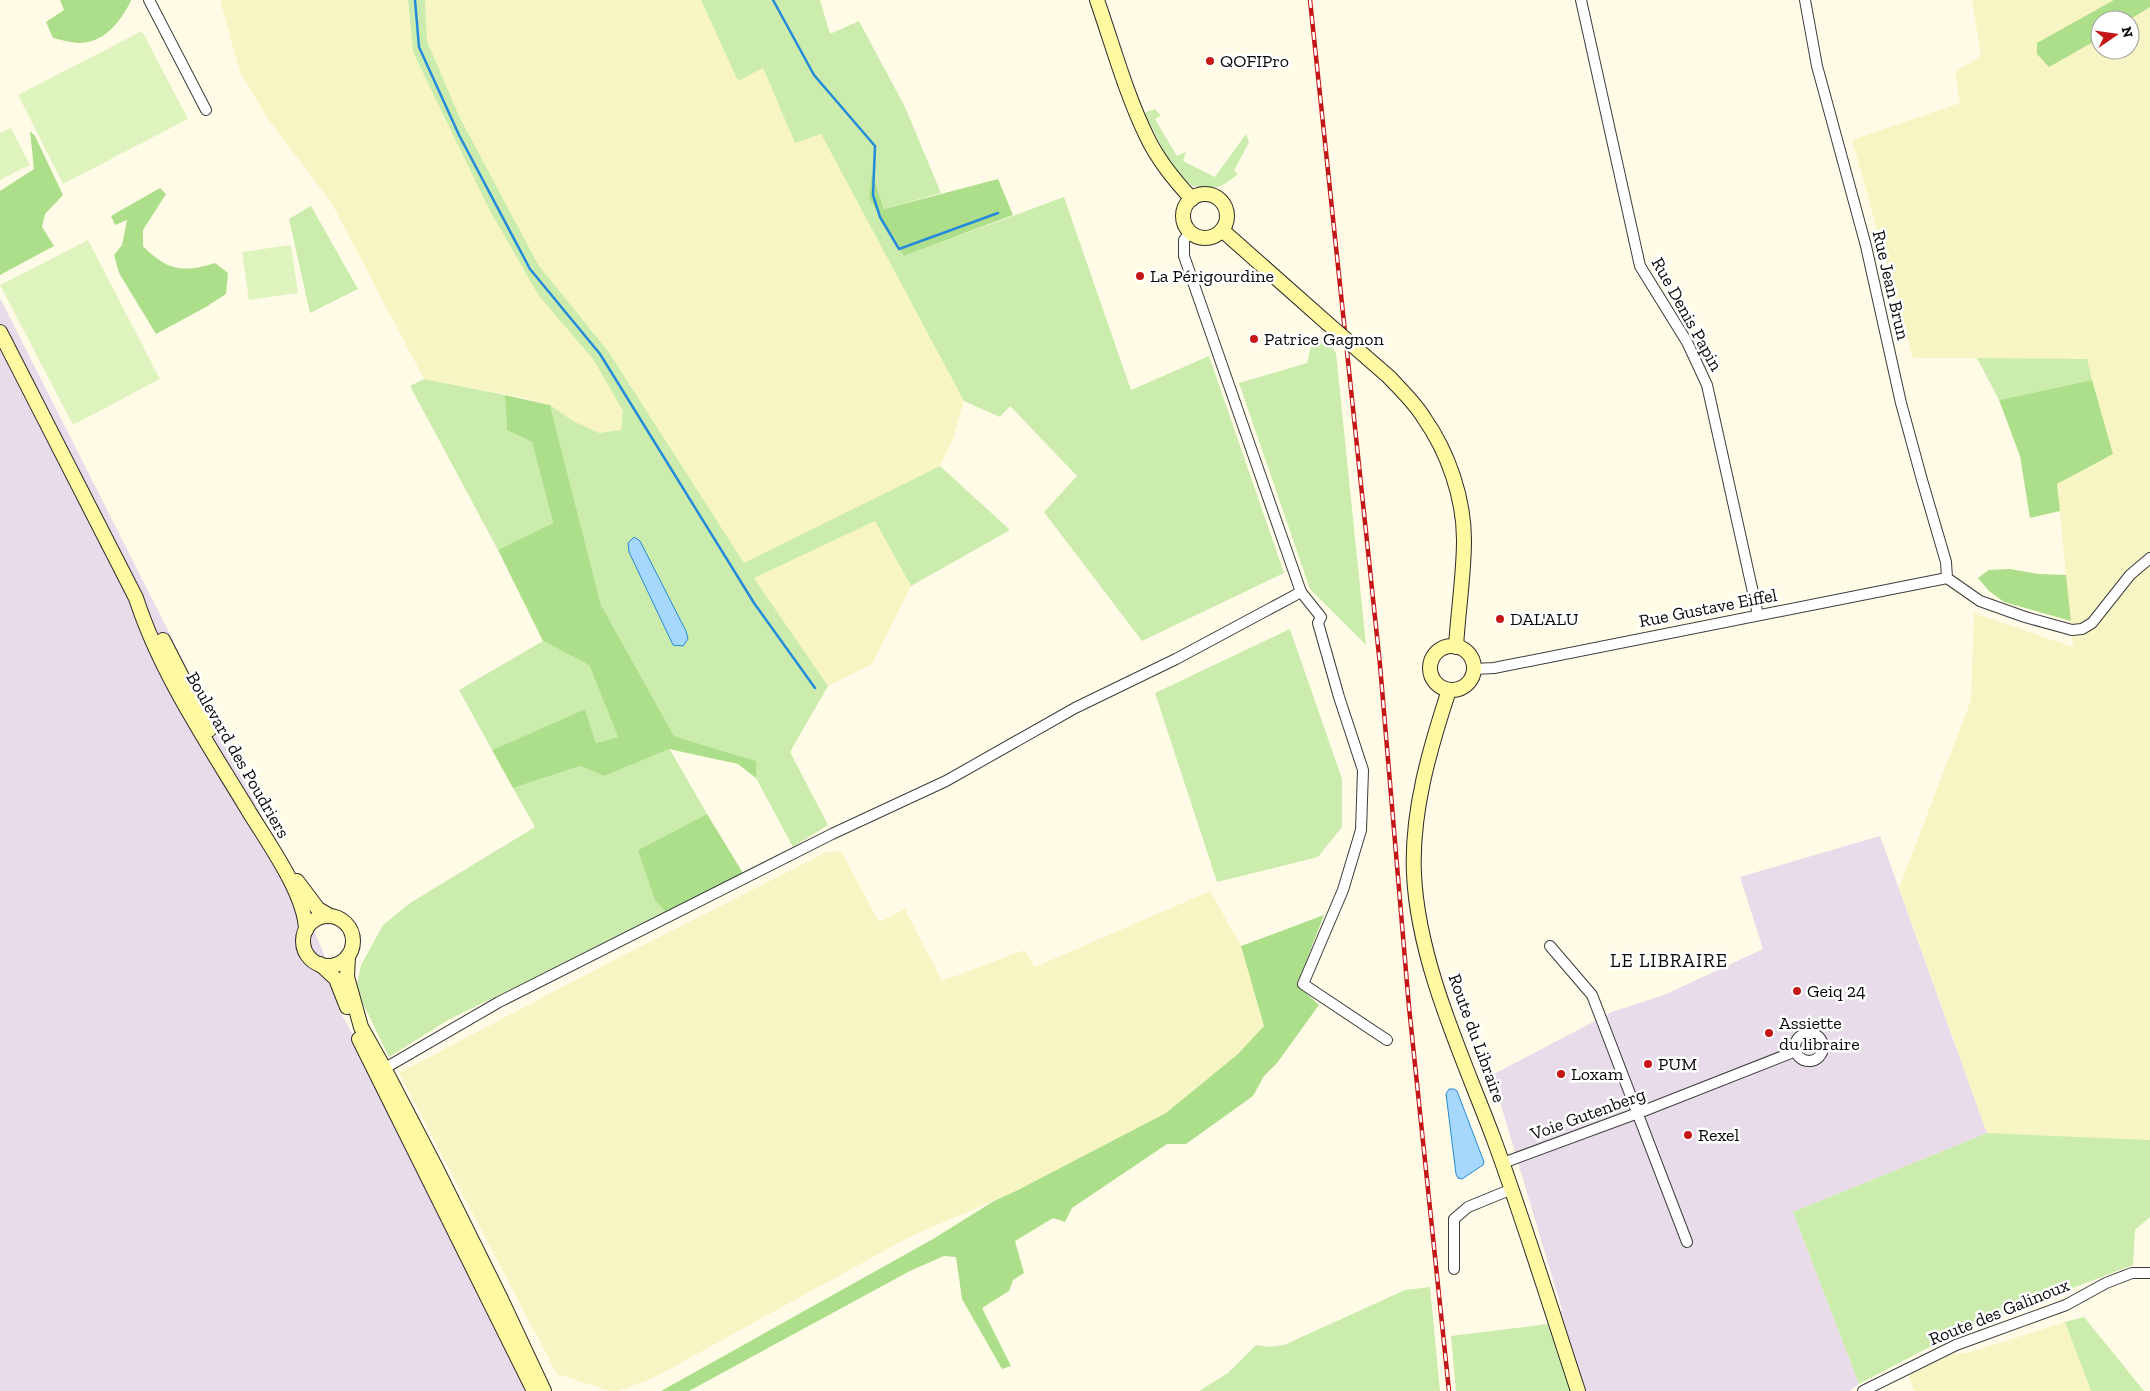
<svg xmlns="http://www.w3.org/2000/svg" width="2150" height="1391" font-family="'Zilla Slab',serif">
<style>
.industrial{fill:#e9dcea}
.farmland{fill:#f7f5c4;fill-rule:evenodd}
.green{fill:#cbecad}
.forest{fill:#addf8a}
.pitch{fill:#dff3bf}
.water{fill:#a5d8fc;stroke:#258ada}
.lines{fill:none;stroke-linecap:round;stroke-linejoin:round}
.stream{stroke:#258ada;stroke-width:2.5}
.minor-casing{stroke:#3c3c3c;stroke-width:12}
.secondary-casing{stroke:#2b2b2b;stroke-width:16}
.minor{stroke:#fff;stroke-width:10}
.secondary{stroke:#fff9a1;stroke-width:14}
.rail-casing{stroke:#c51617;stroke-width:4.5}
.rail{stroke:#fff;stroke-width:2.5;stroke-dasharray:8;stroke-linecap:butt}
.secondary-bridge-casing{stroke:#2b2b2b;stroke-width:16;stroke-linecap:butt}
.secondary-bridge{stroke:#fff9a1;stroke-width:14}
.poi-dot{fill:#c51617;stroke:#fff;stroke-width:2}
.labels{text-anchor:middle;stroke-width:5;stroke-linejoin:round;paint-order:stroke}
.poi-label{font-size:18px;fill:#090909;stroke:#fff;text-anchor:start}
.street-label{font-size:18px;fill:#090909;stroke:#fff}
.neighbourhood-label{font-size:19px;letter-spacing:1px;fill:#090909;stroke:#fff}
</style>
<rect width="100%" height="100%" fill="#fffbe6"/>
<g class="industrial">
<path d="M0 298 280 852 334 977 338 1008 375 1074 534 1391H0Z"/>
<path d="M1880 836 1987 1133 1793 1212 1859 1384 1850 1391H1571L1548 1324 1562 1310 1492 1075 1612 1012 1664 995 1763 949 1740 877Z"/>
</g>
<g class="farmland">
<path d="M220 0H408L413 52 539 296 593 359 623 411 621 430 599 433 573 421 550 405 526 398 424 379 331 202 268 119 240 72Z"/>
<path d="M425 0H701L738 81 763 68 795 143 821 134 964 401 953 439 940 466 744 563 608 351 539 266 459 116 427 41Z"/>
<path d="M1972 0H2150V1140L1987 1133 1899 888 1971 700 1974 613 2073 647 2057 484 2086 359 1913 358 1852 140 1960 103 1955 72 1981 56ZM2100 20H2130V50H2100Z"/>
<path d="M875 521 911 586 872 664 828 686 754 578Z"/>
<path d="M841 851 879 922 905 909 942 981 1025 950 1035 967 1210 891 1241 946 1264 1026 1238 1054 1166 1113 1016 1191 911 1236 653 1378 618 1391H610L557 1374 399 1073 612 961 827 852Z"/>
<path d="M2065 1322 2091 1391H1914L1908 1373 1953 1354 1971 1352Z"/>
</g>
<g class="green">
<path d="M408 0H425L427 41 459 116 539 266 608 351 744 563 940 466 1010 530 911 586 875 521 754 578 828 686 790 752 828 825 793 847 756 778V761L674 736 601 605 550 405 573 421 599 433 621 430 623 411 593 359 539 296 489 209 413 52Z"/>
<path d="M701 0H820L830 34 859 21 905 107 941 193 884 209 873 174 869 198 904 256 1064 197 1131 390 1209 356 1284 573 1142 641 1044 512 1077 476 1010 406 1000 417 964 401 821 134 795 143 763 68 738 81Z"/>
<path d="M1155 109 1161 116 1155 119 1177 156 1186 152 1183 161 1215 177 1246 134 1249 142 1234 171 1238 174C1230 180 1224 186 1214 188 1180 198 1159 139 1146 116V112Z"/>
<path d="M311 206 358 289 310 313 289 219Z"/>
<path d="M1326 338 1336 353 1366 645 1310 589 1239 383 1307 363 1312 342Z"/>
<path d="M1977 358 2087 359 2092 380 1999 400Z"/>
<path d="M424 379 505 395 507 430 532 442 553 523 498 550 410 386Z"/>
<path d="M1290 629 1342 779V827L1318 857 1217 882 1155 693Z"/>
<path d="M543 641 589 665 618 737 596 743 585 709 492 750 459 690Z"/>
<path d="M669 748 707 814 638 850 667 913 448 1020 389 1057 356 989 361 965 383 925 410 903 535 827 513 788 582 766 604 776Z"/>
<path d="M1987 1133 2150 1140V1217L2135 1230 2133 1265 1962 1330 1859 1384 1793 1212Z"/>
<path d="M1430 1287 1440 1391H1199L1228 1373 1256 1345 1269 1347 1284 1345 1405 1290Z"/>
<path d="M2084 1317 2144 1391H2091L2065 1322Z"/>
<path d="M1548 1324 1571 1391H1456L1451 1336Z"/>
</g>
<g class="forest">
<path d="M60 0H131V1C120 22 104 44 77 43 70 42 61 40 53 38L46 22 64 10Z"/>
<path d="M2114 0H2150V7L2129 20H2100V38L2049 67 2037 54V43Z"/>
<path d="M30 131 35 136 63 195 45 214 42 227 54 246 0 275V191L34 169Z"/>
<path d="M872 172 884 209 998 179 1013 215 904 256 869 198Z"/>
<path d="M160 188 166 194 143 230V246C167 271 184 273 215 263L228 273 226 294 206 307 156 334 119 273 114 255 122 245 127 220 115 225 111 216Z"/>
<path d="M2092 380 2113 454 2057 484 2060 511 2030 518 2020 456 1999 400Z"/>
<path d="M505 395 550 405 601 605 674 736 756 761V778L738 764 669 749 604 776 581 766 513 788 492 750 585 709 596 743 618 737 589 665 543 641 498 550 553 523 532 442 507 430Z"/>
<path d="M2010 569 2039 574 2066 575 2071 621 2004 602 1989 591 1978 578 1989 570Z"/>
<path d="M707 814 743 873 667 913 655 900 638 850Z"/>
<path d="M1324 915 1297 985 1319 1005 1277 1063 1264 1076 1253 1096 1186 1144H1167L1072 1208 1065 1222 1053 1218 1015 1241 1024 1273 1013 1280 1009 1291 982 1308 1011 1366 1002 1369 962 1299 956 1257 944 1256 910 1271 689 1391H661L933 1239 994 1201 1016 1191 1166 1113 1238 1054 1264 1026 1241 946Z"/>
</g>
<g class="pitch">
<path d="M142 31 188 119 63 184 18 95Z"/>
<path d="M11 128 30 165 0 180V133Z"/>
<path d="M88 240 160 379 73 425 0 285Z"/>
<path d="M291 245 298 293 249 300 242 252Z"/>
</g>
<g class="water">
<path d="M634 537 640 541 686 631 688 639 683 646 673 645 629 552 628 543Z"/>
<path d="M1449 1089H1454L1457 1091 1484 1162 1483 1165 1462 1179 1458 1178 1456 1174 1446 1094Z"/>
</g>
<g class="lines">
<g class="stream">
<path d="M415 0 419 47 459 135 530 269 600 354 754 603 815 688"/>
<path d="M773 0 814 75 875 146 873 195 880 217 899 249 998 213"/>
</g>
<defs>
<g id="minor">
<path d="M149 0 206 110"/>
<path d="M1581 0 1640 266 1687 342 1707 385 1758 615"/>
<path d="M1805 0 1817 66 1866 246 1901 403 1922 480 1946 562 1947 578"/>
<path d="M1190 232 1184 240V256L1301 592 1321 617 1318 623 1339 697 1363 770 1361 830 1343 890 1303 984 1387 1040"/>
<path d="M1947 578 1980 601 2025 617 2072 630 2082 629 2092 623 2130 575 2150 558"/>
<path d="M1474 669 1494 668 1947 578"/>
<path d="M1550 946 1592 995 1687 1242"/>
<circle cx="1809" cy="1047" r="14"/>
<path d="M380 1071 499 1002 832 834 946 781 1075 708 1176 659 1301 592"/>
<path d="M1503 1163 1646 1110 1796 1051"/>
<path d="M1454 1269V1219L1468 1207 1512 1189"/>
<path d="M1863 1391 1956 1345 2066 1305 2106 1283 2132 1273H2150"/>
</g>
<g id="secondary">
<path d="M1097 0C1113 46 1126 94 1147 137 1158 160 1175 181 1192 199"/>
<circle cx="1205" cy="216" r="22"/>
<path d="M1222 230 1327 323"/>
<path d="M0 332 136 598C160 672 205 739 245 805 265 839 305 892 306 930"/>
<path d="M1389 377C1401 390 1415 403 1424 418 1448 452 1464 498 1464 540 1464 575 1458 611 1456 647"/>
<path d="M163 640 209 730"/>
<circle cx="1452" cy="668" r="22"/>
<path d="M1449 690C1430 748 1411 812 1414 874 1418 962 1462 1055 1493 1137 1524 1221 1550 1306 1578 1391"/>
<path d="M297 881 318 909 330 916"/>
<circle cx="328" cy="941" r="25"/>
<path d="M348 956 347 977 361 1027 384 1068 436 1168 500 1297 544 1391"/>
<path d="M320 964 336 979 347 1007"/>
<path d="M359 1039 534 1391"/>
</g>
</defs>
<use href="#minor" class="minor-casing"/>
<use href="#secondary" class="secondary-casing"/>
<use href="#minor" class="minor"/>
<use href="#secondary" class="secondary"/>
<defs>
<path id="rail" d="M1310 0 1380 665 1409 1007 1449 1391"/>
</defs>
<use href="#rail" class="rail-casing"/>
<use href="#rail" class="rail"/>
<defs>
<path id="secondary-bridge" d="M1327 323 1389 377"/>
</defs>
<use href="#secondary-bridge" class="secondary-bridge-casing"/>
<use href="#secondary-bridge" class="secondary-bridge"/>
</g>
<g class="poi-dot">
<circle cx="1210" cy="61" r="5"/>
<circle cx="1140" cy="276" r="5"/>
<circle cx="1254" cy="339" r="5"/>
<circle cx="1500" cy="619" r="5"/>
<circle cx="1797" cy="991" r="5"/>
<circle cx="1769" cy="1033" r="5"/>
<circle cx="1648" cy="1064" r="5"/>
<circle cx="1561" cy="1074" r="5"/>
<circle cx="1688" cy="1135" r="5"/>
</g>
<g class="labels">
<g class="poi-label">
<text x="1220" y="67">QOFIPro</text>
<text x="1150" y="282">La Périgourdine</text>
<text x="1264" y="345">Patrice Gagnon</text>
<text x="1510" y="625">DAL'ALU</text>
<text x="1807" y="997">Geiq 24</text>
<text x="1779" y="1029">Assiette<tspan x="1779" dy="21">du libraire</tspan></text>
<text x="1658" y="1070">PUM</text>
<text x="1571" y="1080">Loxam</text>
<text x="1698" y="1141">Rexel</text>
</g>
<g class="street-label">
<text transform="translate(1891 285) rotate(77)" y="6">Rue Jean Brun</text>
<text transform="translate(1687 314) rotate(61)" y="6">Rue Denis Papin</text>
<text transform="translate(1708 608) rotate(-11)" y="6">Rue Gustave Eiffel</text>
<text transform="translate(238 755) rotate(60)" y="6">Boulevard des Poudriers</text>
<text transform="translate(1477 1038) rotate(70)" y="6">Route du Libraire</text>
<text transform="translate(1588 1114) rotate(-20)" y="6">Voie Gutenberg</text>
<text transform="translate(1999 1312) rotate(-22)" y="6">Route des Galinoux</text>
</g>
<g class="neighbourhood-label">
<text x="1669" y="967">LE LIBRAIRE</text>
</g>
</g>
<g transform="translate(2115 35) rotate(77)"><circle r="24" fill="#ffffff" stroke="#9d9d9d"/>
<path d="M0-4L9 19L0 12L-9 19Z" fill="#c51617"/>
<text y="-8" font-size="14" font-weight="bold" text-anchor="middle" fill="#090909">N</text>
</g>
</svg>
